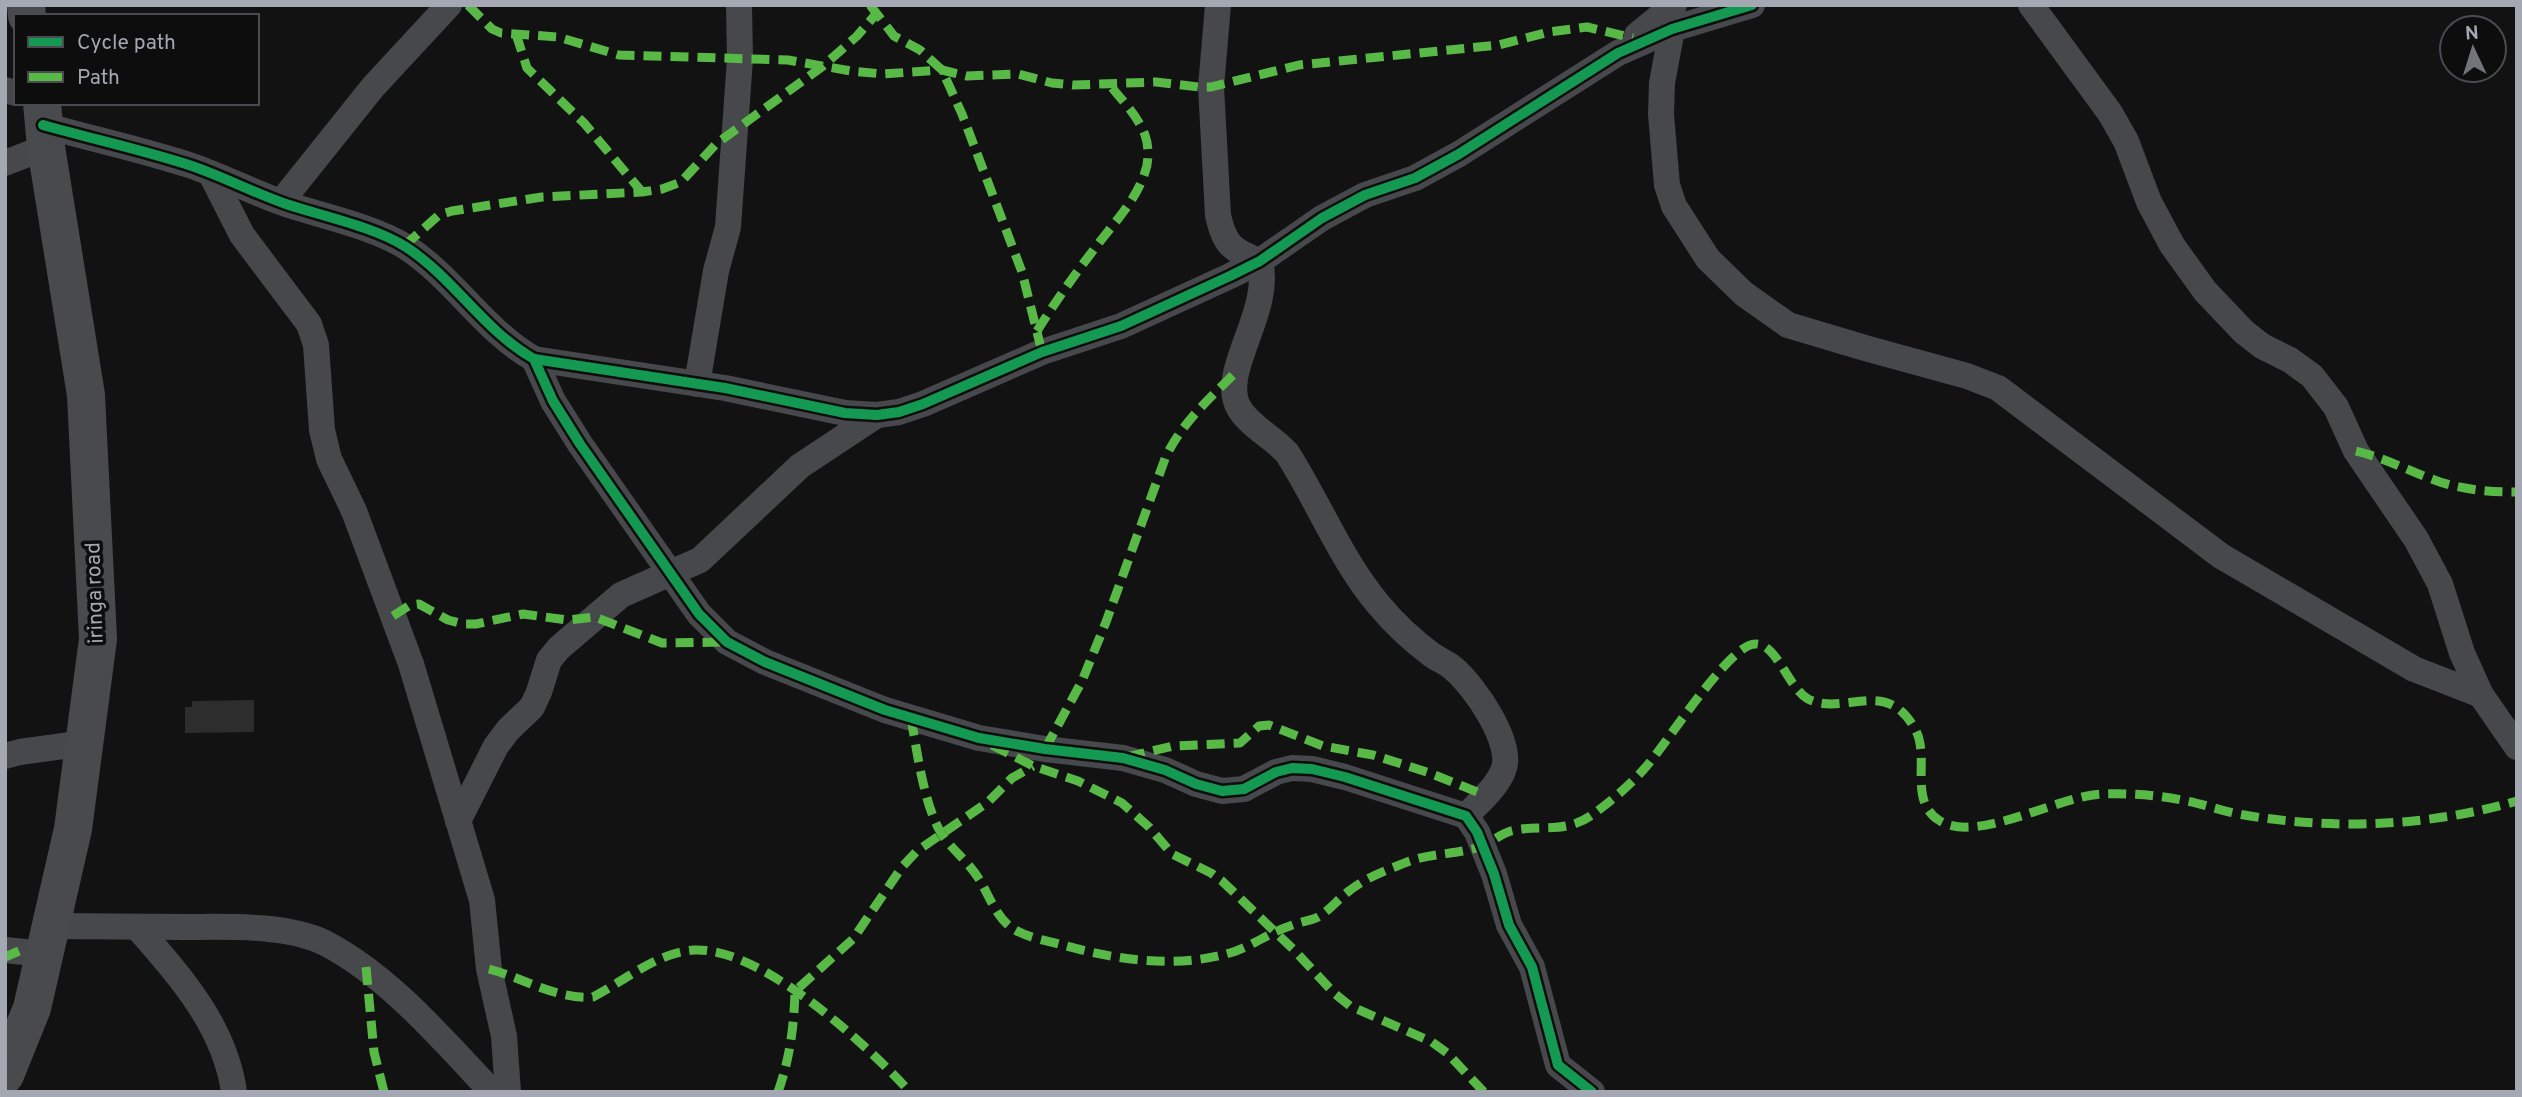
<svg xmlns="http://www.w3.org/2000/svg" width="2522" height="1097" font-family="Overpass,sans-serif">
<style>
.building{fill:#2d2d2e}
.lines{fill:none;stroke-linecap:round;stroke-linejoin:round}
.minor{stroke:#47484b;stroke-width:26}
.trunk{stroke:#494a4d;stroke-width:38}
.quiet{stroke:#58b947;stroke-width:9;stroke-dasharray:18 9;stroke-linecap:butt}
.cycleway-casing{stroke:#0d0d0e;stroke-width:15}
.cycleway{stroke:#139951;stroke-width:10}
.labels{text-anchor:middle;stroke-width:7;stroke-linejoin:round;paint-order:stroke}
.street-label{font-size:21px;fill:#a4a8b3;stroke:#0d0d0e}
</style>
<rect width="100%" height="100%" fill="#121213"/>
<path class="building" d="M254 700V732L185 733V707H192V701Z"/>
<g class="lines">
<g class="minor">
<path d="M1218 5 1211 87 1218 215C1224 244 1232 251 1260 261 1273 312 1218 372 1239 408 1249 426 1273 437 1287 453 1318 501 1341 560 1378 604 1393 622 1413 641 1432 655 1439 660 1448 663 1454 669 1474 686 1515 744 1503 771 1496 788 1479 802 1466 816"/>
<path d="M2031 5 2110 113 2126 141 2149 202 2172 245 2205 291 2244 332 2262 346 2290 360 2312 376 2336 407 2356 451 2416 539 2440 584 2462 653 2481 695 2517 747"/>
<path d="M1672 29 1662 83 1661 114 1667 185 1674 206 1708 259 1744 294 1788 325 1865 348 1967 376 1998 388 2221 556 2414 669 2481 695"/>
<path d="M1637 35 1674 5"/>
<path d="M5 90 16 93"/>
<path d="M43 125C92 139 143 150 192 166 224 177 254 193 286 204 322 216 375 227 406 247 455 279 483 330 534 359L725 388 845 413 877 415 899 412 923 404 1042 352 1121 326 1230 276 1260 261 1322 218 1365 195 1415 178 1459 154 1618 53 1672 29 1752 5"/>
<path d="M5 163 46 147"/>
<path d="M211 174 242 235 309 324 316 345 322 430 329 459 354 511 411 664 482 900 489 969 504 1036 508 1092"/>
<path d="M281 202 373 87 449 5"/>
<path d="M534 359 553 401 580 444 699 614 727 642 765 662 885 710 979 738 1045 749 1123 758 1165 770 1196 784 1222 791 1244 789 1276 772 1292 768 1312 769 1345 777 1466 816 1477 832 1494 874 1509 925 1532 967 1558 1065 1592 1092"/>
<path d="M697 384 716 271 728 227 740 59 739 5"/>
<path d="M5 756 20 752 85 743"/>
<path d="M458 821 496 746 508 730 532 707 539 692 549 660 559 648 621 595 700 560 800 466 877 415"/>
<path d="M50 926C95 926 139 927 184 927 227 927 286 924 325 943 389 976 443 1040 492 1092"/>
<path d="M137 927C179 975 225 1026 234 1092"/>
<path d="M5 950 44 954"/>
</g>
<g class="trunk">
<path d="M26 5 27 16"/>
<path d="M5 1075 32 1008 73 829 98 639 86 395 46 147 42 103"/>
</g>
<g class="quiet">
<path d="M468 5 492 29 501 33 558 37 619 55 788 60 851 71 883 74 942 70 967 76 1018 74 1052 83 1073 85 1156 82 1199 87H1211L1299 65 1499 45 1549 32 1587 27 1633 38"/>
<path d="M870 5 894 36 920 50 942 70 962 114 1022 272 1042 352"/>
<path d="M516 34 527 68 584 123 642 192"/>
<path d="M404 246 439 215 452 211 542 197 642 192 662 189 681 182 716 144 823 66 857 36 876 14"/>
<path d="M1037 331C1054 304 1072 278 1092 252 1110 227 1136 202 1145 172 1149 162 1149 146 1145 135 1138 116 1121 99 1108 83"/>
<path d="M2356 451C2385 458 2411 472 2440 482 2465 490 2491 492 2517 492"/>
<path d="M393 616 410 605 419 604 448 620 463 624H476L523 614 567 620 595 617 662 643 727 642"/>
<path d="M911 718C917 751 924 805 941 833 951 849 968 861 979 879 989 895 996 917 1012 928 1025 937 1044 940 1059 944 1116 960 1178 970 1236 951 1255 944 1271 932 1290 926 1299 922 1310 921 1318 917 1330 910 1338 899 1349 891 1364 879 1384 871 1402 864 1427 853 1454 855 1480 847 1492 843 1501 832 1515 830 1543 825 1567 833 1592 815 1610 802 1629 786 1644 769 1664 748 1729 644 1755 644 1777 643 1788 688 1808 699 1844 717 1886 676 1915 729 1931 757 1907 801 1940 821 1978 844 2059 795 2103 794 2130 793 2156 795 2182 800 2205 804 2227 813 2250 816 2338 830 2431 826 2517 801"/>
<path d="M992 745 1033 766 1078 781 1122 803 1149 827 1172 854 1211 873 1222 881 1294 950 1334 993 1350 1006 1432 1042 1447 1053 1484 1092"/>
<path d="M1045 749 1082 681 1106 622 1166 456C1183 422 1209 399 1236 372"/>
<path d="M1127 757 1173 746 1240 743 1259 726 1269 725 1323 746 1373 755 1427 772 1485 795"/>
<path d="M5 957 19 951"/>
<path d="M366 967 374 1052 384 1092"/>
<path d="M489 969C523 978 558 1000 593 997 624 981 658 952 694 950 762 947 867 1045 910 1092"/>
<path d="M778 1092C790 1058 794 1026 795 991L853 939 902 867 917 851 988 802 1012 778 1033 766"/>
</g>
<defs>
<g id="cycleway">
<path d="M43 125C92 139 143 150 192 166 224 177 254 193 286 204 322 216 375 227 406 247 455 279 483 330 534 359L725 388 845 413 877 415 899 412 923 404 1042 352 1121 326 1230 276 1260 261 1322 218 1365 195 1415 178 1459 154 1618 53 1672 29 1752 5"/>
<path d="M534 359 553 401 580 444 699 614 727 642 765 662 885 710 979 738 1045 749 1123 758 1165 770 1196 784 1222 791 1244 789 1276 772 1292 768 1312 769 1345 777 1466 816 1477 832 1494 874 1509 925 1532 967 1558 1065 1592 1092"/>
</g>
</defs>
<use href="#cycleway" class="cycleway-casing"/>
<use href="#cycleway" class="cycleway"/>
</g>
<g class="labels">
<g class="street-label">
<text transform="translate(94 593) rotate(-92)" y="7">iringa road</text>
</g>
</g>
<rect width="2522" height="1097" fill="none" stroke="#a4a8b3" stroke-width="14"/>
<rect x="14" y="14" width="245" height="91" fill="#0d0d0e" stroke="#494b50" stroke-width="2"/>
<rect x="28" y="37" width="35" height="10" fill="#139951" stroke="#494b50" stroke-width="2"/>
<text x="77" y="49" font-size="21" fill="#a4a8b3">Cycle path</text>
<rect x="28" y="72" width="35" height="10" fill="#58b947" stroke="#494b50" stroke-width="2"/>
<text x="77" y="84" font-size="21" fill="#a4a8b3">Path</text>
<g transform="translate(2473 49) rotate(356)"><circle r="33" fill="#0d0d0e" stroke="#494b50" stroke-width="2"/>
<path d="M0-5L12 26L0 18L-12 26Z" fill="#71747b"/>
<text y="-10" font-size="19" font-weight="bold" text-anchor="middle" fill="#a4a8b3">N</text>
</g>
</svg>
